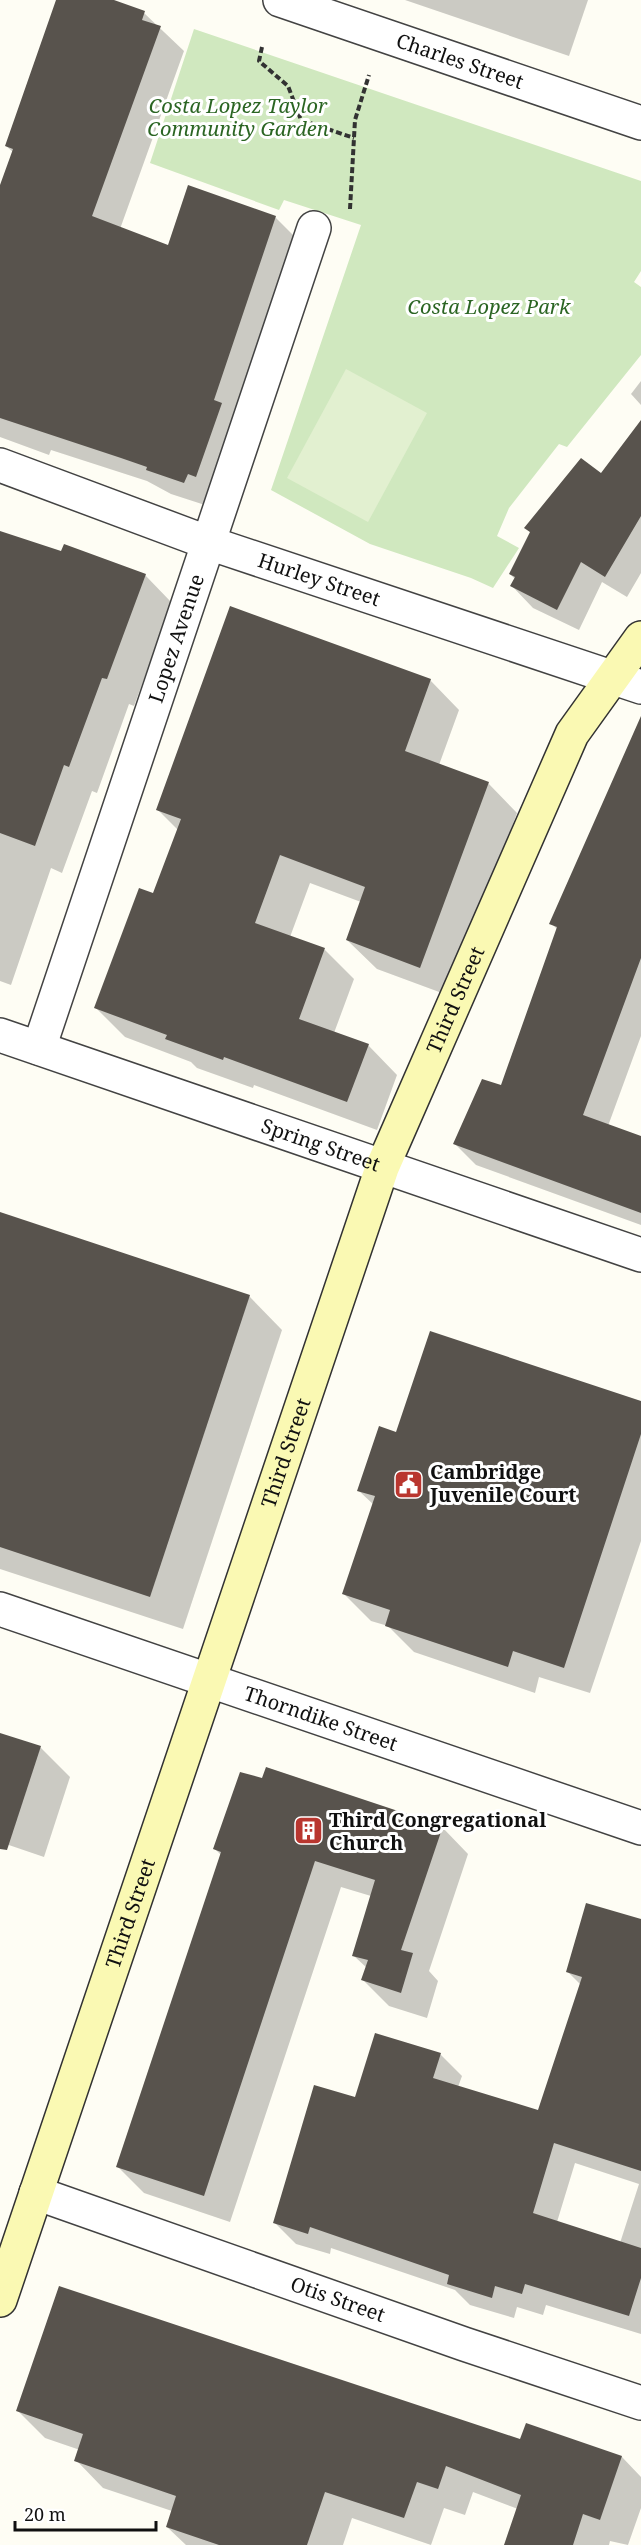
<svg xmlns="http://www.w3.org/2000/svg" width="641" height="2545" font-family="'Noto Serif',serif">
<style>
.green{fill:#d0e8bf}
.pitch{fill:#e2f0d0}
.shadow{fill:#0003;fill-rule:evenodd}
.building{fill:#58534d}
.lines{fill:none;stroke-linecap:round;stroke-linejoin:round}
.minor-casing{stroke:#434343;stroke-width:36}
.tertiary-casing{stroke:#434343;stroke-width:36}
.secondary-casing{stroke:#323232;stroke-width:36}
.path{stroke:#323232;stroke-width:4;stroke-dasharray:6 3;stroke-linecap:butt}
.minor{stroke:#fff;stroke-width:33}
.tertiary{stroke:#fff;stroke-width:33}
.secondary{stroke:#faf9b3;stroke-width:33}
.labels{text-anchor:middle;stroke-width:6;stroke-linejoin:round;paint-order:stroke}
.street-label{font-size:20px;fill:#101010;stroke:#fff}
.park-label{font-size:20px;font-style:italic;fill:#2b6523;stroke:#fff}
.poi-label{font-size:20px;font-weight:bold;fill:#101010;stroke:#fff;text-anchor:start}
</style>
<rect width="100%" height="100%" fill="#fefdf4"/>
<path class="green" d="M194 29 641 181V271L634 282 641 287V355L567 447 559 444 509 508 497 536 519 548 493 588 471 578 370 544 271 490 361 225 284 200 279 210 150 163Z"/>
<path class="pitch" d="M346 369 427 413 368 522 287 478Z"/>
<g class="shadow">
<path d="M58 0H110L144 13 184 51 120 229 169 247 275 217 299 241 208 506 171 494 147 481 51 450 49 455 0 437V189L13 152 6 146Z"/>
<path d="M405 0H588L569 56Z"/>
<path d="M641 381V405L631 394Z"/>
<path d="M641 423V573L627 597 602 582 579 630 533 608 512 586 515 579 510 574 531 533 526 528 601 475Z"/>
<path d="M0 532 62 553 145 575 172 603 134 706 129 704 97 793 92 791 62 873 51 868 11 985 0 981Z"/>
<path d="M430 680 459 710 439 765 488 783 517 813 450 996 377 969 347 940 361 902 310 883 290 937 325 950 354 979 334 1033 368 1045 397 1075 377 1130 254 1085 253 1088 197 1068 191 1062 125 1037 96 1008 154 895 178 830 157 809Z"/>
<path d="M641 750V1036L608 1126 641 1138V1225L476 1165 455 1144 501 1087 558 930 551 923Z"/>
<path d="M0 1214 249 1296 282 1330 183 1629 0 1569Z"/>
<path d="M641 1403V1541L590 1693 539 1677 535 1693 414 1652 388 1626 371 1621 344 1594 374 1505 359 1491 397 1434Z"/>
<path d="M0 1734 41 1748 70 1777 44 1857 0 1842Z"/>
<path d="M442 1827 468 1854 429 1971 438 1981 427 2018 389 2006 363 1980 367 1968 354 1956 371 1896 341 1887 230 2222 144 2193 118 2167 221 1855 215 1849Z"/>
<path d="M641 1921V2334L546 2305 543 2315 517 2307 514 2318 470 2305 455 2290 331 2248 330 2254 296 2244 275 2223 356 2099 376 2035 441 2055 462 2076 458 2087 539 2112 581 1985 568 1972ZM575 2163 639 2184 620 2243 557 2222Z"/>
<path d="M18 2411 521 2440 526 2425 622 2457 641 2477V2508L628 2545 610 2541 609 2545H506L518 2509 473 2492 465 2515 444 2508 431 2545 352 2518 343 2545H186L167 2527 172 2511 103 2488 76 2460 80 2450 45 2438Z"/>
</g>
<g class="building">
<path d="M56 0H114L145 11 142 20 161 26 92 216 168 245 188 185 276 216 214 400 222 403 196 477 188 474 184 483 146 470 147 467 121 458 0 418V185L13 149 5 146Z"/>
<path d="M641 420V516L605 577 581 562 557 610 510 586 515 577 509 574 530 532 524 528 581 458 601 473Z"/>
<path d="M0 531 61 551 64 544 146 574 107 679 102 678 69 767 64 765 35 846 0 833Z"/>
<path d="M230 606 431 679 405 751 489 782 420 968 346 940 365 887 280 855 255 923 325 948 299 1019 369 1044 347 1102 224 1057 223 1060 165 1039 167 1035 94 1008 139 888 153 893 181 819 156 810Z"/>
<path d="M641 716V958L583 1115 641 1136V1213L453 1144 482 1079 501 1085 557 927 549 924Z"/>
<path d="M0 1212 250 1295 150 1597 0 1547Z"/>
<path d="M430 1331 641 1401V1434L564 1668 513 1651 508 1667 385 1626 390 1610 342 1594 375 1496 357 1491 379 1426 396 1432Z"/>
<path d="M0 1733 41 1746 7 1850 0 1849Z"/>
<path d="M266 1767 443 1826 401 1950 413 1953 401 1993 361 1980 368 1960 352 1956 375 1880 315 1861 204 2196 116 2167 221 1852 213 1849 240 1772 262 1778Z"/>
<path d="M586 1903 641 1919V2171L554 2143 533 2213 641 2248V2278L629 2316 525 2284 522 2294 495 2286 492 2298 447 2284 449 2275 310 2227 308 2234 273 2223 314 2085 355 2097 375 2033 441 2053 433 2078 538 2110 582 1977 566 1972Z"/>
<path d="M59 2286 520 2439 526 2423 622 2456 600 2520 583 2514 573 2545H504L521 2495 446 2466 438 2489 417 2482 404 2518 325 2492 307 2545H219L166 2527 176 2496 74 2461 83 2434 16 2411Z"/>
</g>
<g class="lines">
<defs>
<g id="minor">
<path id="s1" d="M0 465 209 543 641 687"/>
<path id="s2" d="M0 1035 641 1255"/>
<path id="s3" d="M39 1048 314 228"/>
<path id="s4" d="M0 1609 641 1828"/>
<path id="s5" d="M36 2193 464 2344 641 2403"/>
</g>
<g id="tertiary">
<path id="s6" d="M280 0 641 123"/>
</g>
<g id="secondary">
<path id="s7" d="M0 2300 382 1168 572 734 641 638"/>
</g>
</defs>
<use href="#minor" class="minor-casing"/>
<use href="#tertiary" class="tertiary-casing"/>
<use href="#secondary" class="secondary-casing"/>
<g class="path">
<path d="M262 47 259 61 288 86 301 120 354 138"/>
<path d="M350 209 355 120 369 75"/>
</g>
<use href="#minor" class="minor"/>
<use href="#tertiary" class="tertiary"/>
<use href="#secondary" class="secondary"/>
</g>
<defs>
<symbol id="civic-square" viewBox="-11 -11 22 22"><rect x="-9" y="-9" width="18" height="18" rx="4" fill="#b9362f" stroke="#fff"/><path d="M-.6-6.5H3V-4.5H.6V-3L4-1V1h2V6H-6V1h2V-1L-.6-3ZM-1.2 2.5V6h2.4V2.5Z" fill="#fff"/></symbol>
<symbol id="building-square" viewBox="-11 -11 22 22"><rect x="-9" y="-9" width="18" height="18" rx="4" fill="#b9362f" stroke="#fff"/><path d="M-4-6H4V6H1V3H-1V6H-4ZM-2.5-4.3h1.7v1.8h-1.7ZM.8-4.3h1.7v1.8H.8ZM-2.5-1h1.7V.8h-1.7ZM.8-1h1.7V.8H.8Z" fill="#fff"/></symbol>
</defs>
<g fill-rule="evenodd">
<use href="#civic-square" x="392" y="1468" width="33" height="33"/>
<use href="#building-square" x="292" y="1814" width="33" height="33"/>
</g>
<g class="labels">
<g class="street-label">
<text dy="7" stroke="none"><textPath href="#s6" startOffset="190">Charles Street</textPath></text>
<text dy="7" stroke="none"><textPath href="#s1" startOffset="339">Hurley Street</textPath></text>
<text dy="7" stroke="none"><textPath href="#s3" startOffset="432">Lopez Avenue</textPath></text>
<text dy="7" stroke="none"><textPath href="#s7" startOffset="1378">Third Street</textPath></text>
<text dy="7" stroke="none"><textPath href="#s2" startOffset="339">Spring Street</textPath></text>
<text dy="7" stroke="none"><textPath href="#s7" startOffset="894">Third Street</textPath></text>
<text dy="7" stroke="none"><textPath href="#s4" startOffset="339">Thorndike Street</textPath></text>
<text dy="7" stroke="none"><textPath href="#s7" startOffset="408">Third Street</textPath></text>
<text dy="7" stroke="none"><textPath href="#s5" startOffset="320">Otis Street</textPath></text>
</g>
<g class="park-label">
<text x="238" y="113">Costa Lopez Taylor<tspan x="238" dy="23">Community Garden</tspan></text>
<text x="489" y="314">Costa Lopez Park</text>
</g>
<g class="poi-label">
<text x="430" y="1479">Cambridge<tspan x="430" dy="23">Juvenile Court</tspan></text>
<text x="329" y="1827">Third Congregational<tspan x="329" dy="23">Church</tspan></text>
</g>
</g>
<path d="M15 2521v9h141v-9" fill="none" stroke="#101010" stroke-width="3"/>
<text x="24" y="2521" font-size="18" fill="#101010" stroke="#ffffff" stroke-width="4.5" paint-order="stroke">20 m</text>
</svg>
